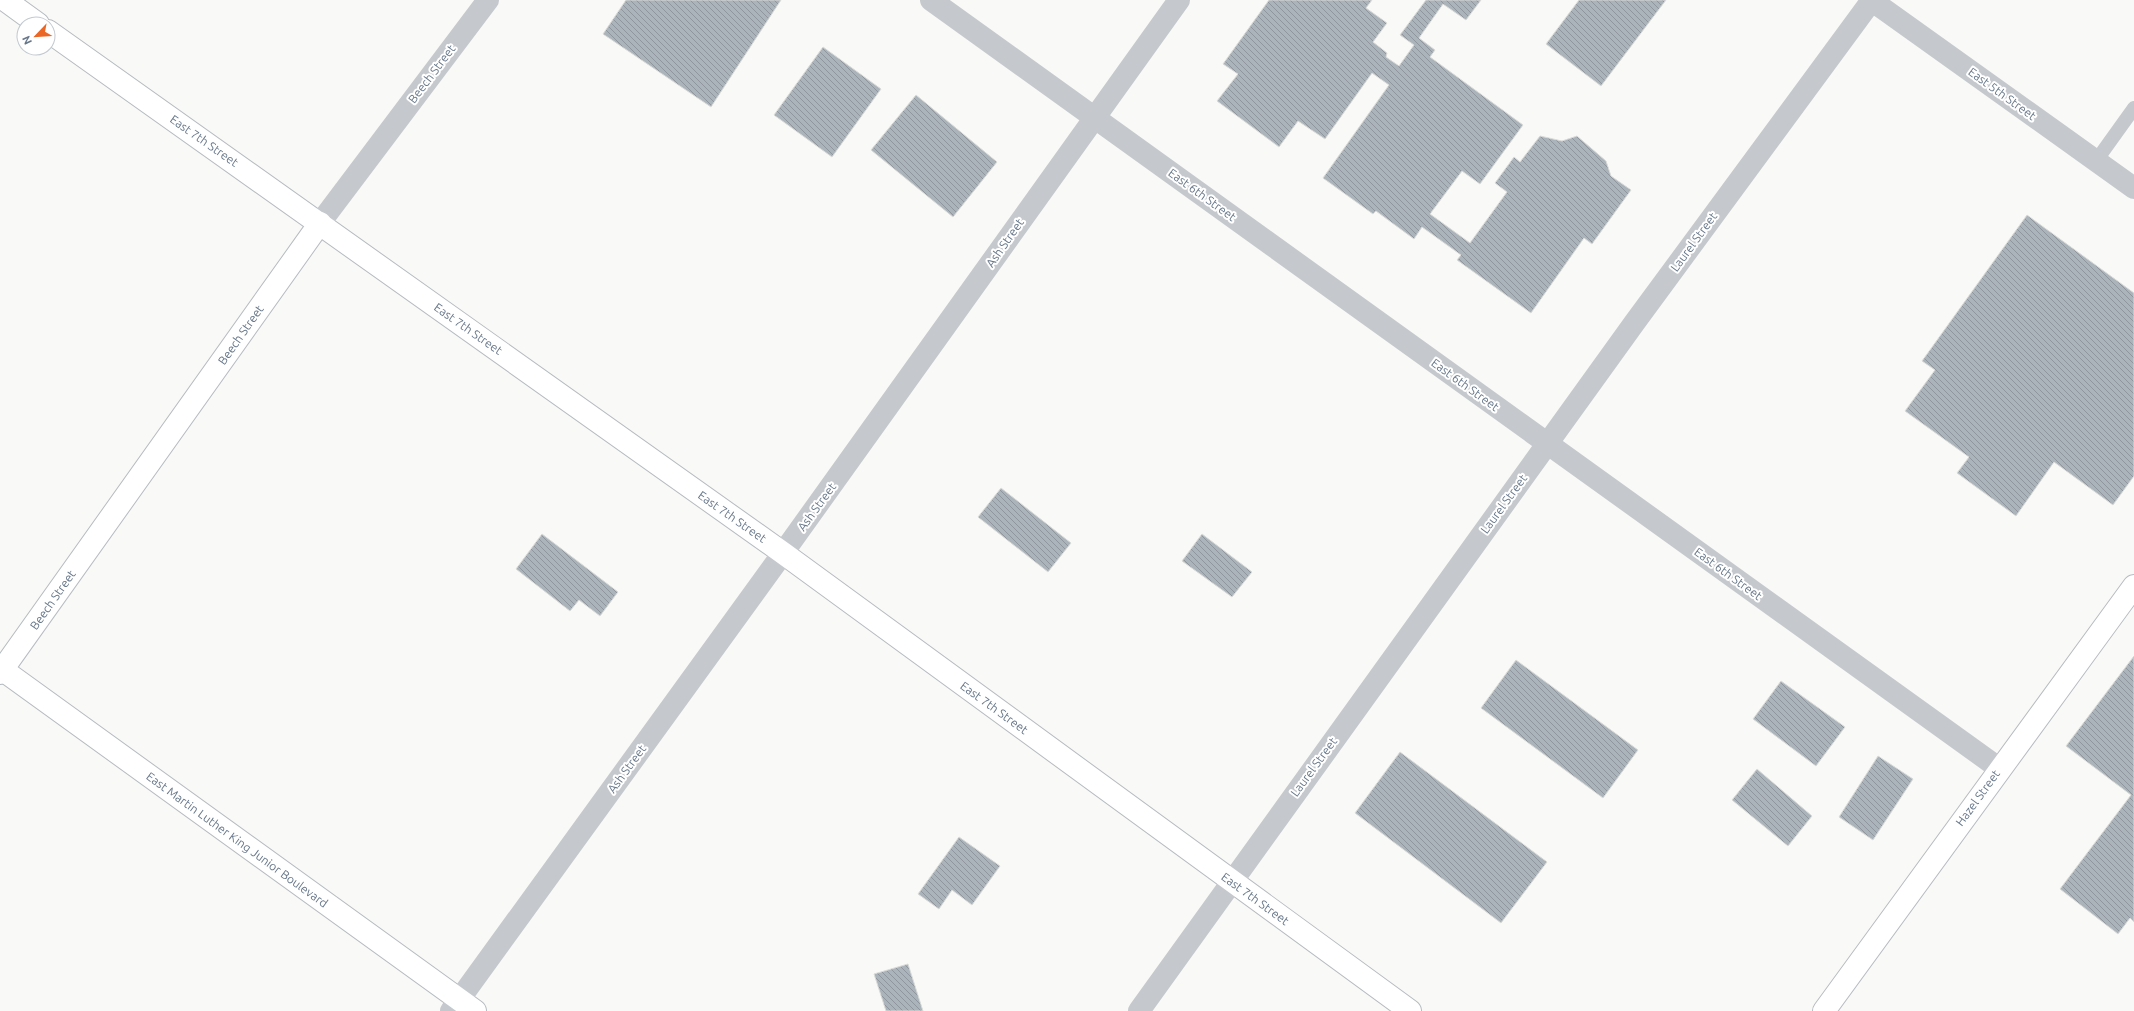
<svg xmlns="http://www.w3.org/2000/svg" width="2134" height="1011" font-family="Ubuntu,sans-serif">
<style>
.building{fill:url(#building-back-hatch);stroke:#dbdcd9}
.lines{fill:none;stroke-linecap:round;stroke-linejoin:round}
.secondary-casing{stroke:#b7bcc2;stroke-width:24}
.primary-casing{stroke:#b6bbc0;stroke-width:24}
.lane{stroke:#c5c9ce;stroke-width:14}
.street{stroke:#c5c9ce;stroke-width:22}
.secondary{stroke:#fff;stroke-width:22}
.primary{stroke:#fff;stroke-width:22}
.labels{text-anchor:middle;stroke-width:4;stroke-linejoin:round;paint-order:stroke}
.street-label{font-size:12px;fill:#67778a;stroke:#fff}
</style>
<defs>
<pattern id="building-back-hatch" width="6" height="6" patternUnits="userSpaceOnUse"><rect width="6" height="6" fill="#abb3bb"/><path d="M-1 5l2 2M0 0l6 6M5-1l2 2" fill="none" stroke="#8f969e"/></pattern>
</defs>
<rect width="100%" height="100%" fill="#f9faf7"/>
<g class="building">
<path d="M626 0H781L711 107 603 34Z"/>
<path d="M1269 0H1372L1366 8 1387 23 1373 42 1387 53 1386 57 1399 66 1414 45 1400 35 1426 0H1481L1466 20 1443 4 1419 38 1435 50 1430 57 1523 125 1480 184 1462 171 1430 214 1470 243 1507 192 1495 183 1514 157 1520 162 1540 136 1562 141 1577 136 1606 161 1611 176 1631 190 1592 244 1584 238 1531 313 1457 260 1461 255 1422 227 1414 239 1376 211 1373 214 1323 178 1389 85 1372 73 1325 139 1298 121 1279 147 1217 101 1238 74 1223 64Z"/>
<path d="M1579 0H1666L1601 86 1546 44Z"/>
<path d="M823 47 881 89 832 157 774 115Z"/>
<path d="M916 95 997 162 953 217 871 150Z"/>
<path d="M2027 215 2134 293V476L2113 505 2054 462 2016 516 1957 473 1969 457 1905 411 1935 370 1922 361Z"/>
<path d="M1001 488 1071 543 1048 572 978 517Z"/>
<path d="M542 534 618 592 600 616 579 600 570 611 516 569Z"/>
<path d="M1202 534 1252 572 1232 597 1182 561Z"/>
<path d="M2134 656V922L2130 918 2118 934 2060 889 2131 795 2066 746Z"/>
<path d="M1516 660 1638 750 1603 798 1481 708Z"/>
<path d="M1781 681 1845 727 1816 766 1753 719Z"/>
<path d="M1400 752 1547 862 1501 923 1355 813Z"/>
<path d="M1878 756 1913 779 1873 840 1839 817Z"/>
<path d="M1757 769 1812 816 1788 846 1732 800Z"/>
<path d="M959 837 1000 866 972 905 952 890 939 909 918 894Z"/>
<path d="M908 964 923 1011H886L874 974Z"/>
</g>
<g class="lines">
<defs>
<g id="secondary">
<path d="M0 673 320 223"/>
<path d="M1824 1011 2134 586"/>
</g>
<g id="primary">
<path d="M5 0 38 24"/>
<path d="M48 31 783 553 1410 1011"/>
<path d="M0 668 475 1011"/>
</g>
</defs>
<use href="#secondary" class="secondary-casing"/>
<use href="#primary" class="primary-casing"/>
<path class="lane" d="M2096 161 2134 108"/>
<g class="street">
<path d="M931 0 2000 769"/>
<path d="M1871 0 2134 188"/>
<path d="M320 223 488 0"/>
<path d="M451 1011 783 553 1179 0"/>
<path d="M1139 1011 1635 322 1872 0"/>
</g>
<use href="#secondary" class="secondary"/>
<use href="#primary" class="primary"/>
</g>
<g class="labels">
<g class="street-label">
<text transform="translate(432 74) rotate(-53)" y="4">Beech Street</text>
<text transform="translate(2002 94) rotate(36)" y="4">East 5th Street</text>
<text transform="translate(204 141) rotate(35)" y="4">East 7th Street</text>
<text transform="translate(1202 195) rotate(36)" y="4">East 6th Street</text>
<text transform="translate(1694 242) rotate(-54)" y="4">Laurel Street</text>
<text transform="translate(1005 243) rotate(-55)" y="4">Ash Street</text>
<text transform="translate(468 329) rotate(35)" y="4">East 7th Street</text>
<text transform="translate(241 335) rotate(-55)" y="4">Beech Street</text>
<text transform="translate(1465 385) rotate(36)" y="4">East 6th Street</text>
<text transform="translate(1504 504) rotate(-54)" y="4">Laurel Street</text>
<text transform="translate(817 507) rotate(-54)" y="4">Ash Street</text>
<text transform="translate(732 517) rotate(35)" y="4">East 7th Street</text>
<text transform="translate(1728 574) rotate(36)" y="4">East 6th Street</text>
<text transform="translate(53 600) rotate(-55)" y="4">Beech Street</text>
<text transform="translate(994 708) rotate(36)" y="4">East 7th Street</text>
<text transform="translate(1314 767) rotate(-54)" y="4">Laurel Street</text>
<text transform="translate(627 769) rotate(-54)" y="4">Ash Street</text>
<text transform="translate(1978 798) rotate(-54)" y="4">Hazel Street</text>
<text transform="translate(237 840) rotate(36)" y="4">East Martin Luther King Junior Boulevard</text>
<text transform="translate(1255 899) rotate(36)" y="4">East 7th Street</text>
</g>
</g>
<g transform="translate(36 36) rotate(245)"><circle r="19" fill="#ffffff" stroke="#c2c9d0"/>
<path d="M0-3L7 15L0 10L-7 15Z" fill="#eb6726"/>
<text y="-6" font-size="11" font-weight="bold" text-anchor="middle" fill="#67778a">N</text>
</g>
</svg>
